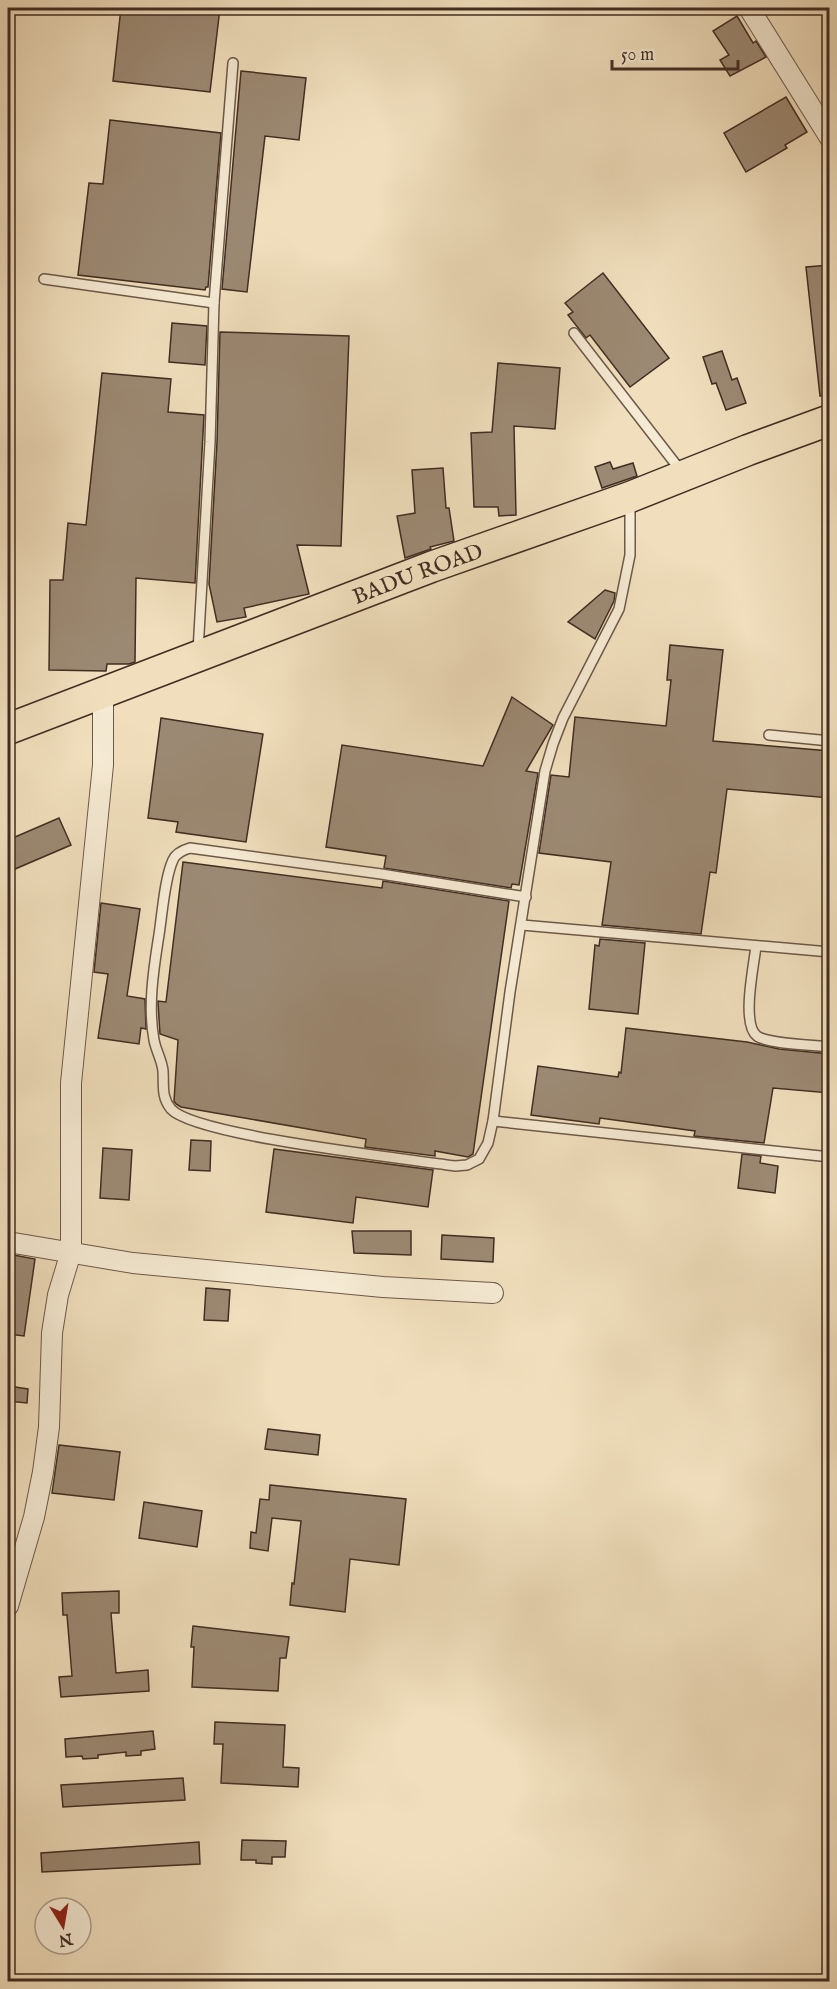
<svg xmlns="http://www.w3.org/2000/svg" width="837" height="1989" font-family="'IM FELL English',serif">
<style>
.building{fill:#9c8973;stroke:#412d23;stroke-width:1.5}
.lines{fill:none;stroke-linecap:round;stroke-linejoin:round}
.lane-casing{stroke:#6d5949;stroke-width:12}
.street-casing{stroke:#6d5949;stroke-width:22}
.primary-casing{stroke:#412d23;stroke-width:33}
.lane{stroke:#f5ead3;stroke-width:9}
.street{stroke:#f5ead3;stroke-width:20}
.primary{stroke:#f0debc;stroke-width:30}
.labels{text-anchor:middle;stroke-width:6;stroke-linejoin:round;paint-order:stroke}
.street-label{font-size:22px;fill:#412d23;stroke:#f5ead3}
</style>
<rect width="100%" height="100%" fill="#f0debc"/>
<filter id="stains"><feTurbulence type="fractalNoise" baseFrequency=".00333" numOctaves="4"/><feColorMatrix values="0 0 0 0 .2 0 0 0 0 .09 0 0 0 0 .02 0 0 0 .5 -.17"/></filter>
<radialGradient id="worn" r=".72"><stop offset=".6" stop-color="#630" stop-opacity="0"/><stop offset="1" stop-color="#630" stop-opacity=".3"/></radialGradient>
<g class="building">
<path d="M121 8H220L210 92 113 81Z"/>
<path d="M737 16 753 43 756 41 766 57 730 76 720 60 729 55 713 31Z"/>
<path d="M241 71 306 78 299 140 265 136 247 292 222 289Z"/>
<path d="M786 97 807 132 785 145 787 148 746 172 724 133Z"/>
<path d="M110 120 221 133 208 287H206L205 290 78 275 89 183 103 184Z"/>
<path d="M830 265V395L820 396 806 267Z"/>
<path d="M603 273 669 358 630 387 590 335 586 338 568 315 573 312 565 303Z"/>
<path d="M172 323 207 326 205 365 169 362Z"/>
<path d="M220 332 349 336 341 546 297 545 309 594 244 608 246 617 217 622 209 584 217 442Z"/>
<path d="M722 351 732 380 737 378 746 403 726 410 716 383 712 384 703 357Z"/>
<path d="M498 363 560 368 555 429 514 426 516 515 499 516 498 507H474L471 433 492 432Z"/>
<path d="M102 373 171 379 168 412 204 415 195 583 136 578 135 662 129 664H107L106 671 49 670 50 580H63L68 523 86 525Z"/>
<path d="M610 462 613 469 633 463 637 476 602 488 595 467Z"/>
<path d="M443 468 446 508H449L454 541 430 547 431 549 405 558 397 516 415 513 412 470Z"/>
<path d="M605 590 615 593 614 601 595 639 568 622Z"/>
<path d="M670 645 723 650 713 741 830 751V798L727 789 716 873 710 872 701 934 602 925 611 862 539 853 551 775 569 777 575 717 666 726 671 680H667Z"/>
<path d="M512 697 553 725 526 771 538 773 519 885 512 884 511 888 384 868 386 856 326 847 342 745 483 766Z"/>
<path d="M161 718 263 734 246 842 176 832 178 822 148 818Z"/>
<path d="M59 818 71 845 8 872V840Z"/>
<path d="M183 862 382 888 383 881 509 901 473 1154 468 1157 435 1151V1156L365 1147 366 1139 181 1107 176 1104 174 1101 178 1040 160 1034 158 1003V1001L166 1002Z"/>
<path d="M101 903 140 909 127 996 145 999 146 1029 141 1028 139 1044 98 1038 108 974 94 972Z"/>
<path d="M600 939 645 943 638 1014 589 1009 595 945 599 946Z"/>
<path d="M626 1028 747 1042 779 1049 830 1054V1093L773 1088 764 1143 694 1136 695 1131 600 1118 599 1124 531 1115 538 1066 618 1077 619 1072 621 1073Z"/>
<path d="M191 1140 211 1141 210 1171 189 1170Z"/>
<path d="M103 1148 132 1150 129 1200 100 1198Z"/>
<path d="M274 1149 433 1170 428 1207 356 1197 353 1223 266 1212Z"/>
<path d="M742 1154 761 1156 760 1163 778 1166 775 1193 738 1188Z"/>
<path d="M352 1231H411V1255L354 1253Z"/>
<path d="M442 1235 494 1238 493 1262 441 1259Z"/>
<path d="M8 1254 35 1259 24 1336 8 1334Z"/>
<path d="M206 1288 230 1290 228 1321 204 1320Z"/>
<path d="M8 1386 28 1389 27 1403 8 1401Z"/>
<path d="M268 1429 320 1435 318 1455 265 1449Z"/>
<path d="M59 1445 120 1452 114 1500 52 1493Z"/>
<path d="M270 1485 406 1499 399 1565 350 1559 345 1612 290 1605 292 1583 294 1584 301 1521 272 1518 268 1551 250 1548 251 1532 256 1533 260 1499 269 1500Z"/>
<path d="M144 1502 202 1511 197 1547 139 1538Z"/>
<path d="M119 1591V1613H111L116 1673 148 1670 149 1691 61 1697 59 1677 72 1676 67 1615H63L62 1593Z"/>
<path d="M193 1626 289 1637 286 1658H280L278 1691 192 1687 194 1647H191Z"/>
<path d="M215 1722 285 1725 283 1767 299 1768 298 1787 221 1783 223 1744H214Z"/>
<path d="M153 1731 155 1749 141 1751V1755L126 1756V1752L98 1755V1758L83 1759 82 1756 66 1757 65 1739Z"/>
<path d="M183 1778 185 1800 63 1807 61 1785Z"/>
<path d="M242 1840 286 1841 285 1857H272V1864L256 1863V1860H241Z"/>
<path d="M199 1842 200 1864 42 1872 41 1853Z"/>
</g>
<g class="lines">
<defs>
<g id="lane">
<path d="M44 279 214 303"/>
<path d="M574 333 681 471"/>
<path d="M198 651 210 442 214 303 233 63"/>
<path d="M769 735 830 741"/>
<path d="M526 897 381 874 190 848C183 850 176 853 173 860 164 879 162 919 158 941 153 973 148 1008 154 1040 156 1051 162 1060 163 1071 164 1085 161 1097 171 1109 195 1136 409 1159 455 1166L467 1165 479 1159 488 1143 493 1121 510 992 545 771 553 744 563 718 619 609 630 555V502"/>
<path d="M522 925 830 952"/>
<path d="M756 946C754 965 741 1024 757 1036 767 1044 814 1045 830 1047"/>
<path d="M493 1121 830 1157"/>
</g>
<g id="street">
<path d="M749 8 830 138"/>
<path d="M8 1242 133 1263 383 1287 493 1293"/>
<path d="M8 1606 34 1517 43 1472 49 1427 52 1333 58 1295 71 1252V1083L103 765V694"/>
</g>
<g id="primary">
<path id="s1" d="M8 729 431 567 630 497 748 450 830 420"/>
</g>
</defs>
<use href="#lane" class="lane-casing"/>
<use href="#street" class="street-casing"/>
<use href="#primary" class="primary-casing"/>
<use href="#lane" class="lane"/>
<use href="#street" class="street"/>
<use href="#primary" class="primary"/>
</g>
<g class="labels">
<g class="street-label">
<text dy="8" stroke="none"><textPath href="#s1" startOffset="438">BADU ROAD</textPath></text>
</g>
</g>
<rect width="837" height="1989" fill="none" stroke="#f0debc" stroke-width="30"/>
<rect x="9" y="9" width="819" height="1971" fill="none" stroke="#412d23" stroke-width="3"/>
<rect x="15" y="15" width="807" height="1959" fill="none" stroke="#412d23" stroke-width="1.5"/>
<g transform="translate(63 1926) rotate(169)"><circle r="28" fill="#f5ead3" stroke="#ad9e8d" stroke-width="1.5"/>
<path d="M0-4.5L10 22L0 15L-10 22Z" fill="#8f2418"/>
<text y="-9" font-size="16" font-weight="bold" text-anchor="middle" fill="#412d23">N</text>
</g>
<path d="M612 60v9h126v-9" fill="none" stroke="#412d23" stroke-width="3"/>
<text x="621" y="60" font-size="18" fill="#412d23" stroke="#f5ead3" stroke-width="4.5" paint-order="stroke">50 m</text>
<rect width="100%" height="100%" filter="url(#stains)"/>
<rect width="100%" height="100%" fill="url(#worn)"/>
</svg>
